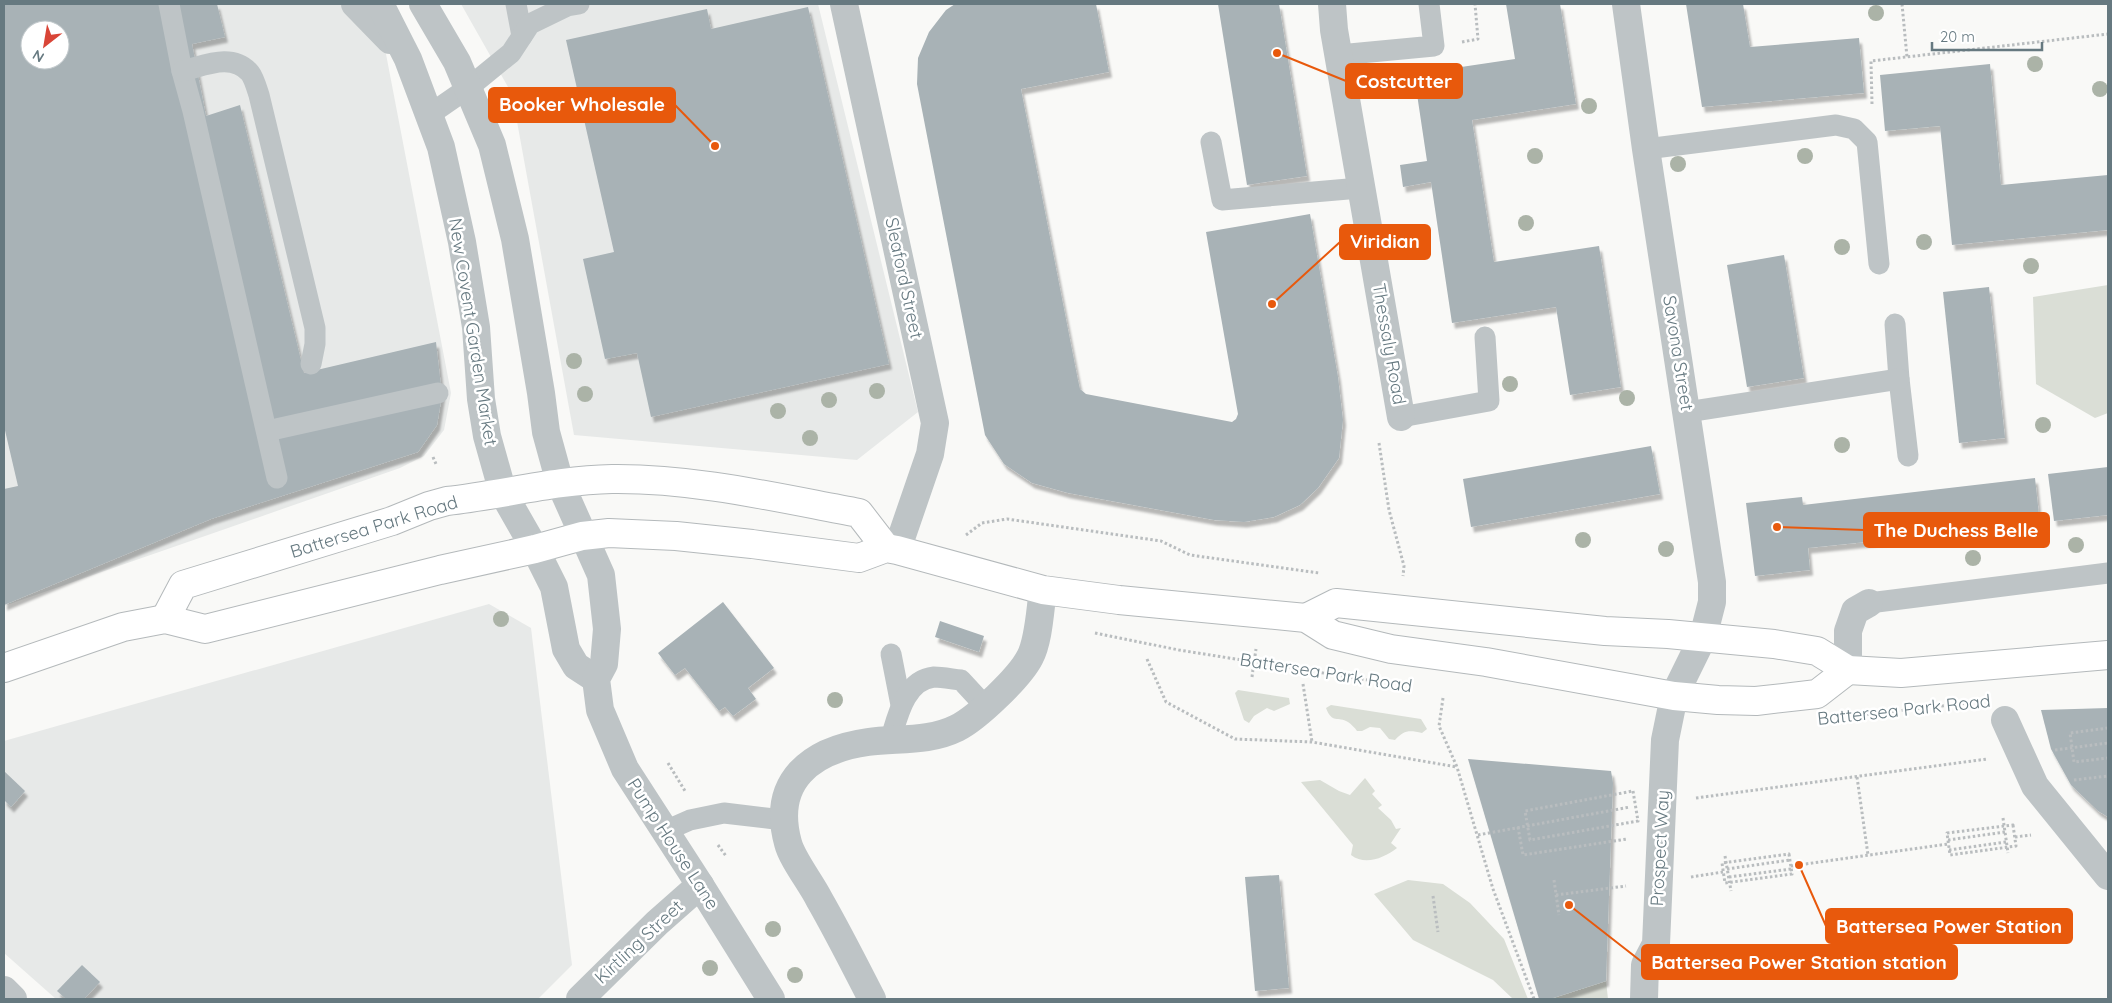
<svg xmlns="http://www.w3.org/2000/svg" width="2112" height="1003" font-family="Quicksand,sans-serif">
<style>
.built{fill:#e7e9e8;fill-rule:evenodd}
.green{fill:#daded6}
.building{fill:#a8b2b6;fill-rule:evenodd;filter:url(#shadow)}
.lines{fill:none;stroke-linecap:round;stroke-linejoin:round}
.trunk-casing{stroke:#b4b9bb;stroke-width:30}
.path{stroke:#b9bdbf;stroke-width:3;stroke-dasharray:2.5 2.5;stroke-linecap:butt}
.service{stroke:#bec4c6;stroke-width:21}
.pedestrian{stroke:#bec4c6;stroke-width:28}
.minor{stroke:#bec4c6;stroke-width:28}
.trunk{stroke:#fff;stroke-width:28}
.tree{fill:#abb3a7}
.labels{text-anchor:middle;stroke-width:5;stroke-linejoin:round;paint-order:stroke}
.street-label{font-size:18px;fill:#667980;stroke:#fff}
.leader{fill:none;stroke:#e8590c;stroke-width:2}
.callout-dot{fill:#e8590c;stroke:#fff;stroke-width:2}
.callout{fill:#e8590c;stroke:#e8590c;stroke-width:2}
.callout-label{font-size:19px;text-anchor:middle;font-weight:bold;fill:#fff}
</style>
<defs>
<filter id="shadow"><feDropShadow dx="3" dy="5.5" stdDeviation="1" flood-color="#0004"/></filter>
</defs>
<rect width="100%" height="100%" fill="#f9f9f7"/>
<g class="built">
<path d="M4 4H364L381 28 451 393 444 430 424 456 400 468 4 606ZM30 30H60V60H30Z"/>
<path d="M461 4H818L918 412 857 460 574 435 512 94Z"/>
<path d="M489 604 531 628 572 965 538 999H56L4 953V741Z"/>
</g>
<g class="green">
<path d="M2108 285V413L2095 418 2036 384 2033 297Z"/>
<path d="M1238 690 1289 698 1290 704 1274 711 1267 708 1254 716 1249 723 1244 720 1235 693Z"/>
<path d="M1331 705 1421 719 1427 729 1422 733C1409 730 1404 730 1395 740L1389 739 1380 728 1370 727 1362 731H1357C1355 728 1351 724 1348 722 1338 716 1332 724 1326 708Z"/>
<path d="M1365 778 1375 791 1372 794 1382 805 1378 808 1391 820 1396 829 1401 828 1391 843 1397 848C1384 858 1365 866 1351 855L1353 845 1301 782 1320 780 1339 791 1350 795Z"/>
<path d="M1408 880 1443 884 1470 903 1504 939 1528 999H1513L1493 980 1413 940 1374 894Z"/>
<path d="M1606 981 1608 999H1550Z"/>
</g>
<g class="building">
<path d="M4 4H217L225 37 192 44 206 116 240 105 304 373 436 342 442 395 437 425 418 452 211 519 4 605V489L18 486 4 426ZM30 30H60V60H30Z"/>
<path d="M955 4H1096L1109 72 1021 89 1078 380 1080 389 1086 394 1232 422 1236 419 1238 414 1206 232 1310 214 1338 377 1343 420 1339 458 1318 488 1300 505 1274 517 1244 522 1214 520 1068 493 1032 483 1004 464 985 435 917 84 918 58 929 32 946 10Z"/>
<path d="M1218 4H1279L1307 176 1247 185Z"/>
<path d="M1506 4H1560L1576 104 1472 120 1494 262 1599 246 1621 387 1570 395 1556 307 1452 323 1431 182 1403 187 1400 165 1427 161 1414 74 1515 59Z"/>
<path d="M1686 4H1743L1750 47 1859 38 1864 93 1702 107Z"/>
<path d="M808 7 889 364 651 417 637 353 605 359 583 259 614 252 566 40 707 9 711 29Z"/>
<path d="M1990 64 2001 185 2108 175V230L1952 245 1940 126 1885 131 1880 75Z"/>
<path d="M1784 255 1804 378 1747 387 1727 265Z"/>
<path d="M1989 287 2005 438 1959 443 1943 292Z"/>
<path d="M1651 446 1660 494 1471 527 1463 479Z"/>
<path d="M2108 467V515L2054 521 2048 474Z"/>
<path d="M2035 478 2040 524 1808 548 1810 570 1755 576 1746 503 1802 497 1803 505Z"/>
<path d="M723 602 774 668 748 688 756 699 733 716 725 707 719 711 685 668 675 675 658 653Z"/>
<path d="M940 621 984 636 979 652 935 637Z"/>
<path d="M2108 708V817L2098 811 2071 785 2051 749 2041 710Z"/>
<path d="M1468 759 1611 771 1613 783 1606 981 1550 999H1539Z"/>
<path d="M4 771 25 791 11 807 4 800Z"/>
<path d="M1279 875 1289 988 1255 991 1245 877Z"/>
<path d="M82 965 100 982 84 999H66L57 991Z"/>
</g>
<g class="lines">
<defs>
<g id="trunk">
<path d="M1306 618 1336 603 1605 631 1668 634 1774 644 1817 651 1848 670 1901 673 2108 655"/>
<path d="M165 619 183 585 392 521 429 506 447 501C502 495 556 480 612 479 695 478 778 498 859 513L886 548"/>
<path d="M4 668 123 627 165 619 205 629 440 570 535 549 582 536 609 533 676 536 752 544 859 558 886 548 897 550 1043 590 1119 600 1306 618 1333 635 1391 649 1486 662 1674 696 1718 700 1756 701 1817 694 1848 670"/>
</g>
</defs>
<use href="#trunk" class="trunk-casing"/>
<g class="path">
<path d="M1902 4 1907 57"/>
<path d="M1462 42 1478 39 1475 4"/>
<path d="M1872 104 1871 61 2108 34"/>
<path d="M1379 443 1389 510 1404 566 1403 576"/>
<path d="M433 457 436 464"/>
<path d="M966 535 982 523 1007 519 1161 541 1190 555 1319 573"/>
<path d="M1095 633 1179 650 1367 680"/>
<path d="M1255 656 1256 649"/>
<path d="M1147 659 1166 702 1235 739 1312 742 1457 767"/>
<path d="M1252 677 1253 669"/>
<path d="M1303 684 1312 742"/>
<path d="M1443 698 1439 726 1457 767 1493 889 1534 999"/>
<path d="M1842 717 1968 703"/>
<path d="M2108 728 2070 733 2074 762 2108 758"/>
<path d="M2055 750 2108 743"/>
<path d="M668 763 685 791"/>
<path d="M1857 777 1868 855"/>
<path d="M2074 780 2108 776"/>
<path d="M1633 791 1638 821 1530 840 1525 811Z"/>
<path d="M1696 798 1987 759"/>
<path d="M2003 818 2008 853"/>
<path d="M2013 825 2016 846 1950 855 1947 833Z"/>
<path d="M1518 827 1523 855 1627 839"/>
<path d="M1478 835 1630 807"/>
<path d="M2015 837 2031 835"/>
<path d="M1948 840 2005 832"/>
<path d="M718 845 726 856"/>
<path d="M1949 850 2006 842"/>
<path d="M1789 854 1792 874 1725 883 1722 863Z"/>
<path d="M1725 856 1731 891"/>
<path d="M1791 866 1948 844"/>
<path d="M1727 869 1790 860"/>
<path d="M1691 877 1723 872"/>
<path d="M1729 877 1791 869"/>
<path d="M1554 880 1559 915"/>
<path d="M1556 895 1626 886"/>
<path d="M1433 896 1438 932"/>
</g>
<g class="service">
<path d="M169 4 182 71 193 111 277 478"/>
<path d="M516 4 522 36"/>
<path d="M1339 55 1434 46 1429 4"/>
<path d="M182 71C204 66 232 52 250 73 254 78 257 89 259 95L315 328V344L311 364"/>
<path d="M429 115 468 88 511 53 530 24 567 6 579 4"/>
<path d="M1211 142 1222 200 1360 188"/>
<path d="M1646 149 1836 125 1854 129 1867 142 1879 264"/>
<path d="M1895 324 1899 379 1908 456"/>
<path d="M1687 412 1899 379"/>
<path d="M1401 417 1489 401 1485 337"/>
<path d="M267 431 438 393"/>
<path d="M1869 603 2108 573"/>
<path d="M891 654 901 705"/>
<path d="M890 741C897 719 904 680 934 677 942 677 952 679 961 680L985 706"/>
<path d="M665 831 690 820 724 813 783 820"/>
</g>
<path class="pedestrian" d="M2005 720 2035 786 2108 876"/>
<g class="minor">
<path d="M355 4 390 40"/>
<path d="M380 4 408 59 441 147 462 242 476 327 481 399 487 436 503 493 535 549 554 587 566 649 576 666 596 679"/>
<path d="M423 4 457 62 492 145 515 239 541 393 546 432 560 483 601 575 607 629 604 664 596 679 600 710 625 769 700 885 771 999"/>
<path d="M844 4 935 423 930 454 897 550"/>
<path d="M1332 4 1334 30C1356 159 1379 288 1401 417"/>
<path d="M1626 4 1646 149 1712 582V602L1703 637 1674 696 1665 740 1656 944 1645 965 1644 999"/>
<path d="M1848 670V631L1855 611 1869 603"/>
<path d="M4 990 13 999"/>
<path d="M580 999 657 923 700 885"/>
<path d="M872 999C855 966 838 932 819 899 811 883 792 859 788 843 771 781 811 750 868 742 898 738 929 742 957 728 977 718 1020 677 1030 657 1039 640 1040 609 1043 590"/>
</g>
<use href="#trunk" class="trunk"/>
</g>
<g class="tree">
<circle cx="1876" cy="13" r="8"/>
<circle cx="2035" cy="64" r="8"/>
<circle cx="2100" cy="89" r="8"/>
<circle cx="1589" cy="106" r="8"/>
<circle cx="1535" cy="156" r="8"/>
<circle cx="1805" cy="156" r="8"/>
<circle cx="1678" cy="164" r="8"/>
<circle cx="1526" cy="223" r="8"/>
<circle cx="1924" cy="242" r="8"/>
<circle cx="1842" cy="247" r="8"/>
<circle cx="2031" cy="266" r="8"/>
<circle cx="574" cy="361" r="8"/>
<circle cx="1510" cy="384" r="8"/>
<circle cx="877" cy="391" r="8"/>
<circle cx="585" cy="394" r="8"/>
<circle cx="1627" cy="398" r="8"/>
<circle cx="829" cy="400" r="8"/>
<circle cx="778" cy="411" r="8"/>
<circle cx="2043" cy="425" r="8"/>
<circle cx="810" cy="438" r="8"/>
<circle cx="1842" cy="445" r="8"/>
<circle cx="1583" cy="540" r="8"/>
<circle cx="2076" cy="545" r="8"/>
<circle cx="1666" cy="549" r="8"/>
<circle cx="1973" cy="558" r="8"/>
<circle cx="501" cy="619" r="8"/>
<circle cx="835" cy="700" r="8"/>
<circle cx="773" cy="929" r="8"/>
<circle cx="710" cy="968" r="8"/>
<circle cx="795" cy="975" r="8"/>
</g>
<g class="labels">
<g class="street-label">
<text transform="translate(904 278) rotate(78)" y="6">Sleaford Street</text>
<text transform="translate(473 332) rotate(81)" y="6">New Covent Garden Market</text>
<text transform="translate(1389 344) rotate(80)" y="6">Thessaly Road</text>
<text transform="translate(1678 353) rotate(81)" y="6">Savona Street</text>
<text transform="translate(374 527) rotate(-17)" y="6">Battersea Park Road</text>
<text transform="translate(1326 673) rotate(9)" y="6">Battersea Park Road</text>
<text transform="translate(1904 710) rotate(-6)" y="6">Battersea Park Road</text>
<text transform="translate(673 844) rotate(57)" y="6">Pump House Lane</text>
<text transform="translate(1660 848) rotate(-87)" y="6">Prospect Way</text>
<text transform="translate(639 942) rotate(-43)" y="6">Kirtling Street</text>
</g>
</g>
<path class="leader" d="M1277 53L1346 81M715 146L675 105M1272 304L1340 242M1777 527L1864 530M1799 865L1826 926M1569 905L1642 962"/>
<g class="callout-dot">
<circle cx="1277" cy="53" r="5"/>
<circle cx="715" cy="146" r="5"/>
<circle cx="1272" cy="304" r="5"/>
<circle cx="1777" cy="527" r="5"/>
<circle cx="1799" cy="865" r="5"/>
<circle cx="1569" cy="905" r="5"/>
</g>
<g class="callout">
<rect x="1346" y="64" width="116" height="34" rx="5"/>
<rect x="489" y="88" width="186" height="34" rx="5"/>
<rect x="1340" y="225" width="90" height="34" rx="5"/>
<rect x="1864" y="513" width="185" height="34" rx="5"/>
<rect x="1826" y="909" width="246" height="34" rx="5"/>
<rect x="1642" y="945" width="315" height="34" rx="5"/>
</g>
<g class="callout-label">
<text x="1404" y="88">Costcutter</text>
<text x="582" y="111">Booker Wholesale</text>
<text x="1385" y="248">Viridian</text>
<text x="1956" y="537">The Duchess Belle</text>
<text x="1949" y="933">Battersea Power Station</text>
<text x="1799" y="969">Battersea Power Station station</text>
</g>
<rect width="2112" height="1003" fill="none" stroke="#667980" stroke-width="10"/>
<g transform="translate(45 45) rotate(211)"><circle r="24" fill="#ffffff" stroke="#c2c9cc"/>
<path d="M0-4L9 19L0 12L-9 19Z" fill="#d94537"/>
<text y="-8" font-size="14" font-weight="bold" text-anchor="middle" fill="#667980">N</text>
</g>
<path d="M1932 42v8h110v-8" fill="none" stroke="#667980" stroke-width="2.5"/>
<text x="1940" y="42" font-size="15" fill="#667980" stroke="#ffffff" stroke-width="4" paint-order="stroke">20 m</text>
</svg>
